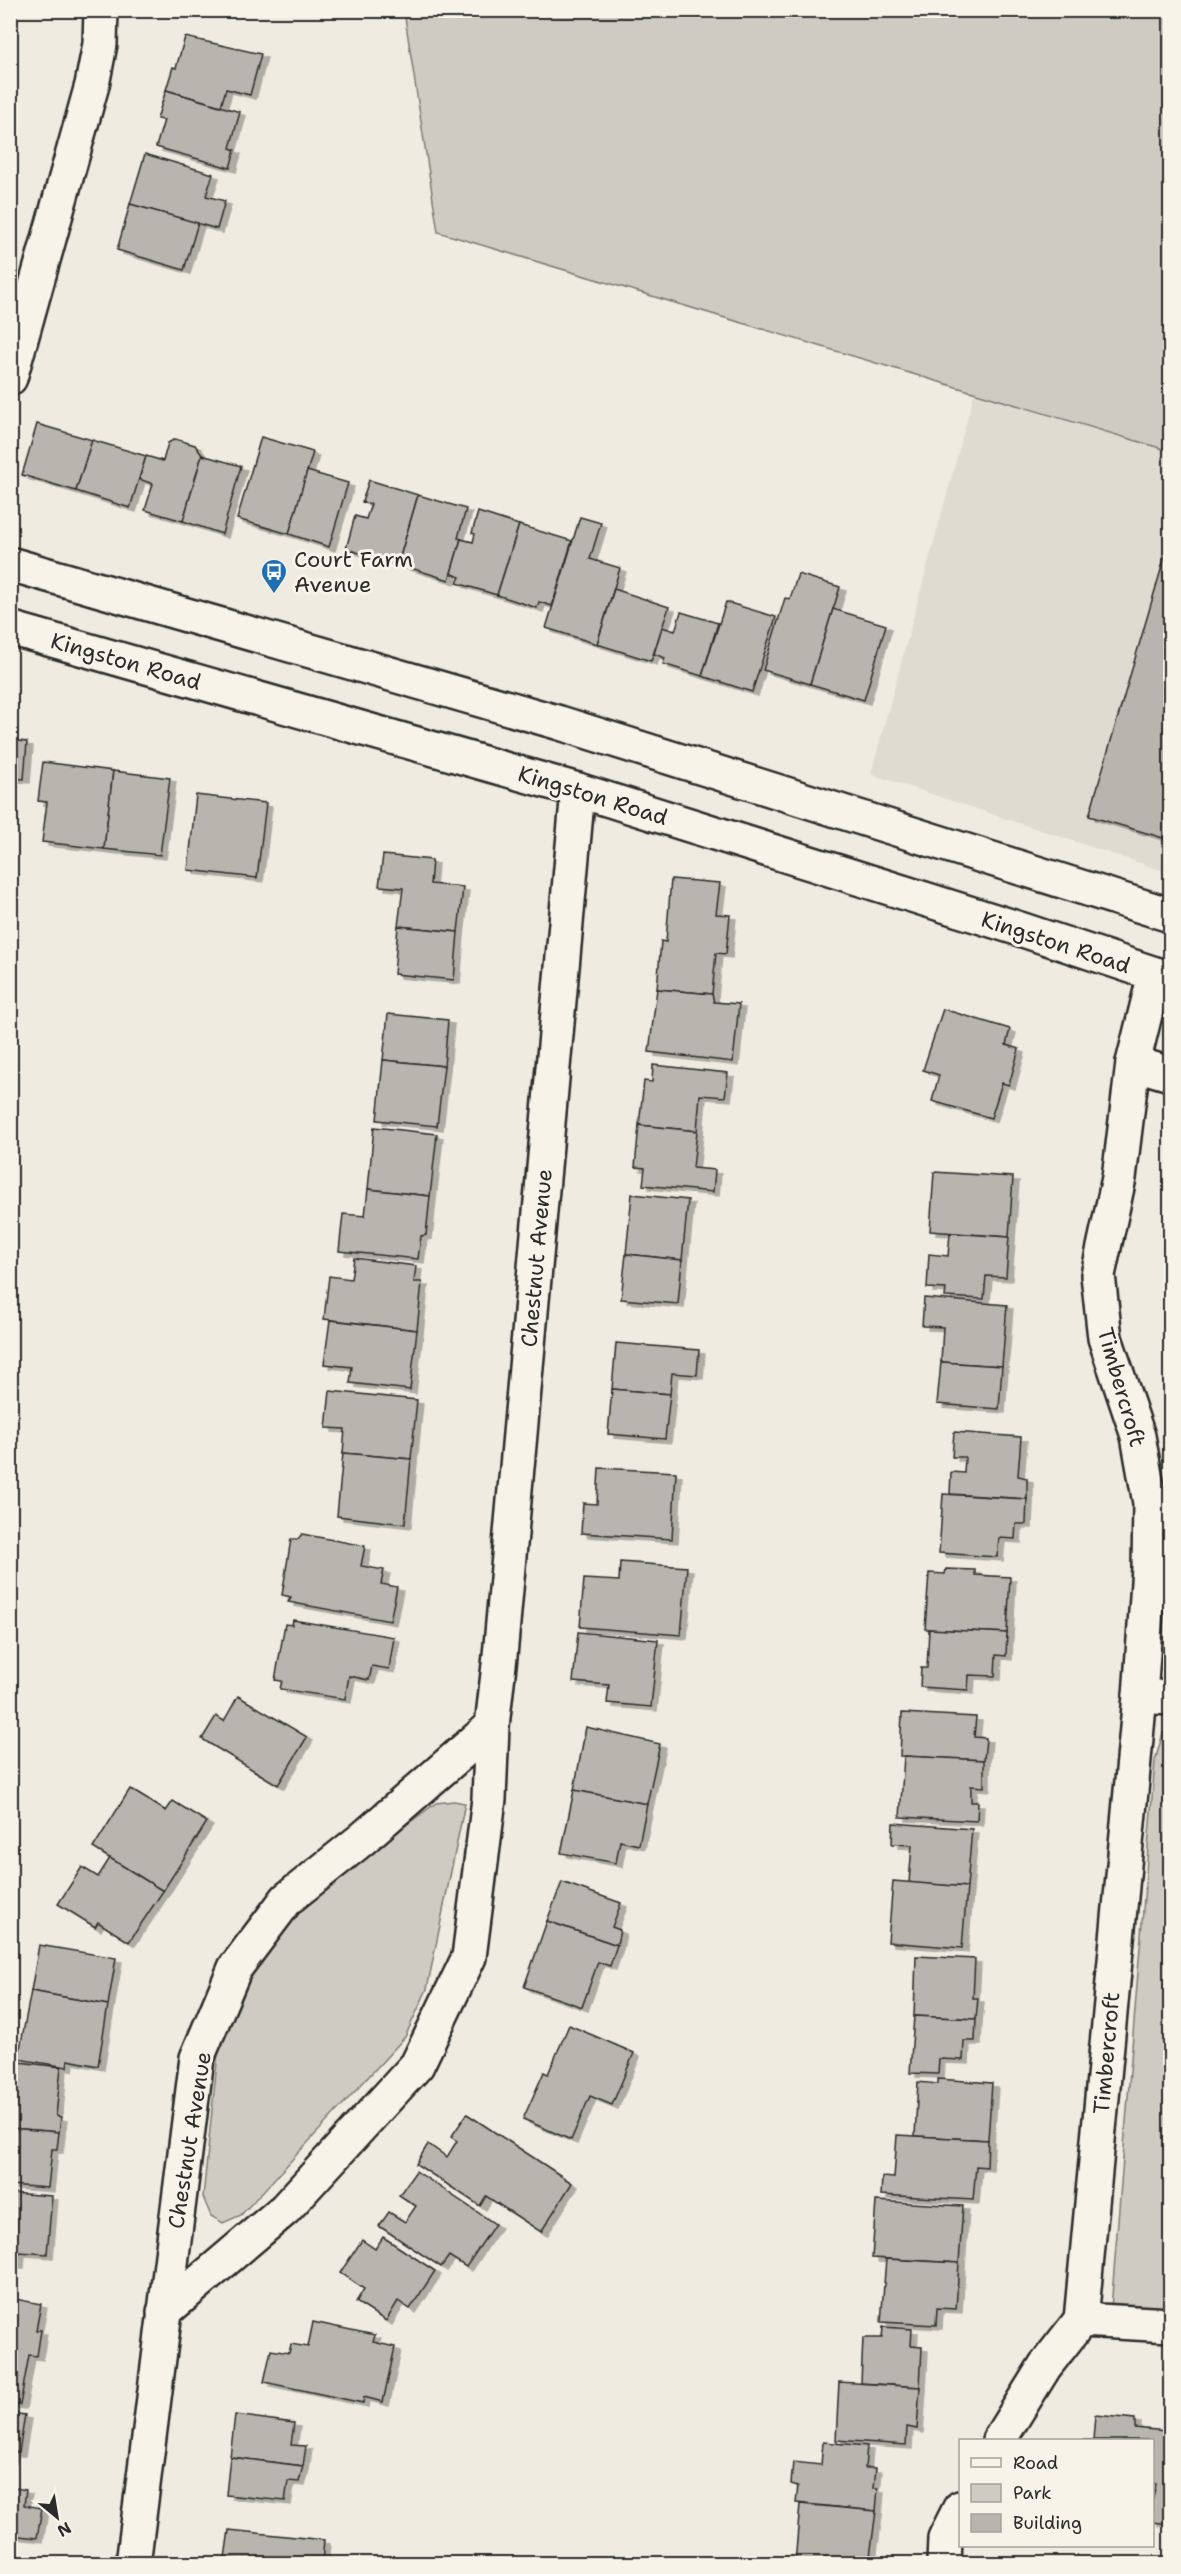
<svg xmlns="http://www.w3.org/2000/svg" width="1181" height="2574" font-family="'Shantell Sans',sans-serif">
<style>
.built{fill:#dedbd1}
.green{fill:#cfcbc2;stroke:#7d7b76;stroke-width:1.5}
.building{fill:#b8b5ae;stroke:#2b2b2b;stroke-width:1.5;filter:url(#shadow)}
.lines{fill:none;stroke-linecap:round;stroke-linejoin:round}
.minor-casing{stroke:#2b2b2b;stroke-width:38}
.trunk-casing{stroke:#2b2b2b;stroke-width:38}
.minor{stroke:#f7f3e8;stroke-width:33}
.trunk{stroke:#f7f3e8;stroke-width:33}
.labels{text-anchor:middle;stroke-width:6;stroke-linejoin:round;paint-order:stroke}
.poi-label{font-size:22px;fill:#2b2b2b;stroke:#f7f3e8;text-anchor:start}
.street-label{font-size:22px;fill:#2b2b2b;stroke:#f7f3e8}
</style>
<defs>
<filter id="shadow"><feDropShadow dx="6" dy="4" stdDeviation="0" flood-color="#0004"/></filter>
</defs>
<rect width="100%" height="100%" fill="#efebe0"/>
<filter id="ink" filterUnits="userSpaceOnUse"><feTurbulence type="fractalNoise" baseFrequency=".0167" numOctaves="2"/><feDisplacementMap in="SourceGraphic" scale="12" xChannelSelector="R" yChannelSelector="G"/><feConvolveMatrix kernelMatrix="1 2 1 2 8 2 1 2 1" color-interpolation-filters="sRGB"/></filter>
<g filter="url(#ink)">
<path class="built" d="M974 394 1170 451V873L871 774Z"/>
<g class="green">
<path d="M404 11H1170V451L438 232Z"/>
<path d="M1170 1729V2313L1111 2308 1155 1761 1163 1733Z"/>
<path d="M454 1801 465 1803 427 1989 405 2037 241 2215 223 2223 211 2216 203 2197 218 2053 241 1987 272 1934 332 1880 436 1803Z"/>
</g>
<g class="building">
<path d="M185 37 261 54 250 95 226 89 221 106 166 90 173 67 176 68Z"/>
<path d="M166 90 240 112 230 148 235 150 230 168 156 147 164 120 157 119Z"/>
<path d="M145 154 213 174 206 196 225 201 217 229 130 204Z"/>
<path d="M130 204 198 223 184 270 117 250Z"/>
<path d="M37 424 92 440 76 491 22 475Z"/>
<path d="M261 437 313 452 289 534 237 519Z"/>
<path d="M175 439 195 445 202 455 183 521 145 510 153 484 139 479 146 456 163 461 168 443Z"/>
<path d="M92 440 146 456 130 508 76 491Z"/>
<path d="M202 455 241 466 222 534 183 521Z"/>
<path d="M307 471 348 483 329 547 289 534Z"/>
<path d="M369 480 418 495 398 564 346 549 355 516 366 519 371 504 362 502Z"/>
<path d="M418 495 466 509 458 538 461 539 449 580 398 564Z"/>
<path d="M478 512 519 525 497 595 457 583 460 577 451 573 461 539 473 542 475 534 472 533Z"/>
<path d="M580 517 601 523 590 559 620 568 597 644 546 628Z"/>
<path d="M519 525 572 541 552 606 539 602 537 608 497 595Z"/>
<path d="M1170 539V840L1089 816Z"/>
<path d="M798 574 840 587 810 684 763 670 785 598 790 599Z"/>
<path d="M614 589 669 607 651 661 597 644Z"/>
<path d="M726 602 776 617 752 692 702 676Z"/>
<path d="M833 609 886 625 864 700 810 684Z"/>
<path d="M681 612 718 623 702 676 663 664 665 658 654 654 662 627 675 631Z"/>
<path d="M10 740 27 742 24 779 10 778Z"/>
<path d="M43 762 113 771 104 849 42 842 47 802 38 801Z"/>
<path d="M113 771 170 778 160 855 104 849Z"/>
<path d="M196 795 266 803 257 878 188 870Z"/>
<path d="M383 855 432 860 430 884 463 887 458 932 398 926 403 888 379 886Z"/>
<path d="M671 879 720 883 716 914 730 915 726 954 716 953 712 994 657 989 661 941 666 942Z"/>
<path d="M398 926 458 932 454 980 394 974Z"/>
<path d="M657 989 712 994 714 1002 739 1004 733 1062 649 1052Z"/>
<path d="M943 1009 1010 1029 1006 1045 1019 1049 1009 1085 1002 1083 991 1118 932 1101 939 1075 923 1070Z"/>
<path d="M388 1014 448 1020 444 1066 383 1060Z"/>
<path d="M383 1060 444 1066 437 1126 377 1120Z"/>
<path d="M653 1065 728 1073 725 1097 700 1095 697 1131 639 1125 644 1081 652 1082Z"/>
<path d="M639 1125 697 1131 693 1168 715 1170 713 1192 643 1185 645 1168 635 1167Z"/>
<path d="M374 1127 437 1134 430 1196 368 1189Z"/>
<path d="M934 1172 1013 1177 1009 1237 930 1231Z"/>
<path d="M368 1189 430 1196 426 1235 421 1236 418 1259 339 1251 343 1214 365 1216Z"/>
<path d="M632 1194 688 1200 682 1260 626 1254Z"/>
<path d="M950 1233 1009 1237 1006 1277 986 1276 984 1299 945 1297 946 1289 927 1288 929 1254 948 1256Z"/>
<path d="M626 1254 682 1260 678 1304 621 1299Z"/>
<path d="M354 1258 416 1266 414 1282H422L417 1330 324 1319 329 1276 351 1279Z"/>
<path d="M924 1298 1007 1305 1002 1366 941 1362 943 1327 922 1326Z"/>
<path d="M330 1320 417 1330 410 1390 350 1383 352 1367 324 1364Z"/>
<path d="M616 1343 699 1350 697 1375 672 1373 670 1394 612 1389Z"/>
<path d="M941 1362 1002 1366 999 1409 937 1404Z"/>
<path d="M612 1389 670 1394 665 1439 608 1434Z"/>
<path d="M330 1391 417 1400 411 1459 343 1453 345 1429 326 1428Z"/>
<path d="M954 1432 1021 1437 1018 1476 1027 1478V1499L950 1494 951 1472 964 1473 965 1457H952Z"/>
<path d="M343 1453 411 1459 405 1524 337 1516Z"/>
<path d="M599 1468 676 1472 672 1539 581 1533 583 1503 597 1504Z"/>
<path d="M943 1494 1027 1499 1026 1524H1016L1015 1539 999 1538 997 1557 939 1553Z"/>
<path d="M302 1534 365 1546 361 1566 384 1570 381 1584 397 1587 390 1621 288 1602 291 1597 282 1595 291 1539H298Z"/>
<path d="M620 1562 687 1567 681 1635 580 1627 584 1579 619 1581Z"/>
<path d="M946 1569 975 1570V1575L1010 1577 1007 1633 925 1629 929 1573 945 1574Z"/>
<path d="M293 1620 394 1637 389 1669 372 1666 369 1680 349 1676 345 1699 280 1689 282 1681 275 1680 285 1624 292 1625Z"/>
<path d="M929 1629 1007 1633 1006 1656 996 1655 995 1676 969 1675 968 1690 920 1687 921 1668H927Z"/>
<path d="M578 1632 658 1640 651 1707 607 1703 609 1685 573 1682Z"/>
<path d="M238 1696 307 1737 278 1785 202 1739 216 1716 224 1721Z"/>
<path d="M902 1713 976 1717 974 1737 986 1738 984 1760 900 1756Z"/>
<path d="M586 1727 660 1744 647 1804 574 1790Z"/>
<path d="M904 1756 984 1760V1787L971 1786V1802H978L977 1821 900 1817Z"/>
<path d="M130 1789 166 1811 173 1801 207 1822 163 1891 93 1848Z"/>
<path d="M574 1790 647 1804 639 1845 620 1841 616 1863 561 1853Z"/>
<path d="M893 1823 972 1829 967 1887 909 1883 912 1845 892 1844Z"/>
<path d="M110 1858 163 1891 129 1942 98 1922 95 1927 58 1904 82 1867 98 1877Z"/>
<path d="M893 1881 967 1887 962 1948 888 1942Z"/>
<path d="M562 1882 621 1903 612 1927 620 1930 617 1945 547 1921Z"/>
<path d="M547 1921 617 1945 610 1966 598 1962 582 2007 524 1987Z"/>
<path d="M39 1945 116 1958 108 2005 31 1991Z"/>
<path d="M916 1956 975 1959 973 1998H978L976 2019 914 2016Z"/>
<path d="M31 1991 108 2005 98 2066 68 2060 67 2067 18 2059Z"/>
<path d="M914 2016 976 2019 975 2041H964L963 2060 939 2059 938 2074 910 2073Z"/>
<path d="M569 2025 634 2053 612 2105 590 2096 571 2140 523 2119 544 2072 548 2074Z"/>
<path d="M10 2061 61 2067 56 2116 61 2117 59 2132 10 2128Z"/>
<path d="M938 2079 992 2083 988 2140 915 2136 918 2082 938 2084Z"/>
<path d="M467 2114 572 2183 541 2232 486 2196 480 2206 416 2164 428 2144 447 2157 457 2141 451 2137Z"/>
<path d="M10 2128 59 2132 57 2149H52L48 2188 10 2185Z"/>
<path d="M897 2135 988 2140 987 2167 976 2166 973 2200 881 2195 882 2177 894 2178Z"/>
<path d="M416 2171 495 2224 466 2267 449 2256 441 2267 379 2226 389 2212 405 2222 416 2206 399 2195Z"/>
<path d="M10 2193 52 2196 47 2254 19 2252 18 2264H10Z"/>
<path d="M876 2201 963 2206 959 2263 872 2258Z"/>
<path d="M383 2237 435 2271 410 2309 398 2301 386 2321 356 2302 364 2289 340 2273 362 2240 375 2249Z"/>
<path d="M886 2259 959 2263 956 2309 937 2308 936 2325 881 2322Z"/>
<path d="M10 2298 41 2304 36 2330H41L37 2356 29 2355 20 2405 10 2404Z"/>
<path d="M313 2322 375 2335 373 2342 395 2347 383 2402 364 2397 363 2403 264 2382 271 2350 289 2353 291 2344 308 2347Z"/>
<path d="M883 2327 912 2329 911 2346 922 2347 920 2387 861 2383 863 2338H882Z"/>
<path d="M839 2382 920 2387 917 2429 907 2427 906 2445 836 2440Z"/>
<path d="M10 2413 25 2415 19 2452H12L10 2460Z"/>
<path d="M235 2415 294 2423 291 2445 306 2446 303 2466 230 2457Z"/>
<path d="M1095 2415 1135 2419V2428L1166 2431 1165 2438 1170 2439V2524L1152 2522V2502L1156 2484 1152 2483V2440H1081H1093Z"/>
<path d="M823 2442 867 2446 865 2468H876L874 2488H878L876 2511 796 2503 798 2486 791 2484 793 2462 821 2465Z"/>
<path d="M230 2457 303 2466 299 2482 288 2481 285 2501 226 2495Z"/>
<path d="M10 2487 26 2490 24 2505 42 2508 37 2538 10 2535Z"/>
<path d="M800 2504 876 2511 869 2564H795Z"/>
<path d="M229 2530 324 2540 322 2564H240L241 2560 225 2558Z"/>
</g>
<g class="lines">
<defs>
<g id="minor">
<path d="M10 378 92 85 100 44 101 10"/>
<path d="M1155 974 1133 1063 1119 1178 1098 1275 1105 1338 1138 1436 1150 1503 1149 1568 1140 1696 1081 2320 1170 2325"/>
<path d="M1133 1063 1170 1074"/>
<path d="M1140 1696 1170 1698"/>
<path d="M164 2312 285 2209 417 2065 469 1957 489 1799 492 1726"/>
<path d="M999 2440 1045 2366 1081 2320"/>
<path d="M133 2564 197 2058 235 1968 287 1899 361 1840 492 1726 500 1656 578 790"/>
<path d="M944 2564 945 2538 960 2508"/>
</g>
<g id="trunk">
<path d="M10 564 560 723 1170 915"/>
<path d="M10 628 578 790 1023 930 1170 979"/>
</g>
</defs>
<use href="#minor" class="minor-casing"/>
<use href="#trunk" class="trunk-casing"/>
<use href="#minor" class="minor"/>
<use href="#trunk" class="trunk"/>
</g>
</g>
<defs>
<symbol id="bus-pin" viewBox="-11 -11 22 30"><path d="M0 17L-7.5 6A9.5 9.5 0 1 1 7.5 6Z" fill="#1f6fb2" stroke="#f7f3e8"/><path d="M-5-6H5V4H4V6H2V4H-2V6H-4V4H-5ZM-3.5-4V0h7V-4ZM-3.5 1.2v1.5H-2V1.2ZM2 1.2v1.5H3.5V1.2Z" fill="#fff"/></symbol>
</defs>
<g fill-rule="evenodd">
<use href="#bus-pin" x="259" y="557" width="30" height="40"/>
</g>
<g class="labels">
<g class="poi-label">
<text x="294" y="567">Court Farm<tspan x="294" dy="25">Avenue</tspan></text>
</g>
<g class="street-label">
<text transform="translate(126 661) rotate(16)" y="8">Kingston Road</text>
<text transform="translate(593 795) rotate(17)" y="8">Kingston Road</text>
<text transform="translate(1056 942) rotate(18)" y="8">Kingston Road</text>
<text transform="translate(536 1258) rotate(-85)" y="8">Chestnut Avenue</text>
<text transform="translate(1122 1387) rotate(74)" y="8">Timbercroft</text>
<text transform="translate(1106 2053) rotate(-85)" y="8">Timbercroft</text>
<text transform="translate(189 2140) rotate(-81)" y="8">Chestnut Avenue</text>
</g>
</g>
<rect width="1181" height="2574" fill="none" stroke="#f7f3e8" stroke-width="36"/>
<rect x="18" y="18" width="1145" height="2538" fill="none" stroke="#2b2b2b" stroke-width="2" filter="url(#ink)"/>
<rect x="959" y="2439" width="195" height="108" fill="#f7f3e8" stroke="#a5a39c" stroke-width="1.5"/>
<rect x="971" y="2458" width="30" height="9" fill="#f7f3e8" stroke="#a5a39c" stroke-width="1.5"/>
<text x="1013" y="2469" font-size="18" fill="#2b2b2b">Road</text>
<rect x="971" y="2484" width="30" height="18" fill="#cfcbc2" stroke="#a5a39c" stroke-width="1.5"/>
<text x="1013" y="2499" font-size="18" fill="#2b2b2b">Park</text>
<rect x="971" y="2514" width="30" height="18" fill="#b8b5ae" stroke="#a5a39c" stroke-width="1.5"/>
<text x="1013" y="2529" font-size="18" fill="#2b2b2b">Building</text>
<g transform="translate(57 2517) rotate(150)" stroke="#f7f3e8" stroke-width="4.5" paint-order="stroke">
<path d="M0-4.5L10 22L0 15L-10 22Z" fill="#2b2b2b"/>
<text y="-9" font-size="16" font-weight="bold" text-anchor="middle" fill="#2b2b2b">N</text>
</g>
</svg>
